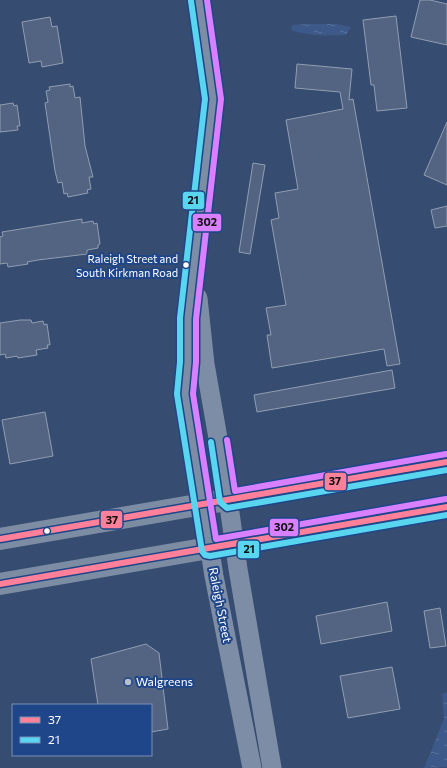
<svg xmlns="http://www.w3.org/2000/svg" width="447" height="768" font-family="Commissioner,sans-serif">
<style>
.water{fill:url(#water-ripples)}
.building{fill:#526481;stroke:#919eb3}
.lines{fill:none;stroke-linecap:round;stroke-linejoin:round}
.minor{stroke:#7d8da6;stroke-width:19}
.major{stroke:#7c8ca3;stroke-width:22}
.bus-1-casing{stroke:#1e4689;stroke-width:9}
.bus-2-casing{stroke:#1e4689;stroke-width:9}
.bus-3-casing{stroke:#1e4689;stroke-width:9}
.bus-1{stroke:#ff8098;stroke-width:6}
.bus-2{stroke:#5ad5f0;stroke-width:6}
.bus-3{stroke:#d880ff;stroke-width:6}
.bus-dot{fill:#fff;stroke:#1e4689;stroke-width:1.5}
.poi-dot{fill:#b9c0cd;stroke:#1e4689;stroke-width:1.5}
.labels{text-anchor:middle;stroke-width:4;stroke-linejoin:round;paint-order:stroke}
.bus-label{font-size:11px;fill:#fff;stroke:#1e4689;text-anchor:end}
.street-label{font-size:12px;fill:#fff;stroke:#1e4689}
.poi-label{font-size:12px;fill:#fff;stroke:#1e4689;text-anchor:start}
.line-badge{stroke:#1e4689;stroke-width:1.5}
.pale-badge-label{font-size:11px;text-anchor:middle;font-weight:bold;fill:#111}
</style>
<defs>
<pattern id="water-ripples" width="26" height="14" patternUnits="userSpaceOnUse"><rect width="26" height="14" fill="#3d5989"/><path d="M2 4q2-2 4 0t4 0M15 11q2-2 4 0t4 0" fill="none" stroke="#5a729b"/></pattern>
</defs>
<rect width="100%" height="100%" fill="#364c70"/>
<g class="water">
<path d="M306 24H337L351 27 346 35C328 36 309 36 291 30L292 25Z"/>
<path d="M447 692V767L424 768 444 719 442 694Z"/>
</g>
<g class="building">
<path d="M420 0H430L447 4V45L411 37Z"/>
<path d="M396 16 407 108 377 111 374 85H371L363 20Z"/>
<path d="M50 17 52 27 57 26 63 63 42 67 41 61 29 63 22 22Z"/>
<path d="M297 64 352 69 349 100 353 99 400 364 387 366 384 349 272 368 267 335H271L266 308 286 305 271 220 279 218 275 193 298 189 286 120 343 109 340 92 295 88Z"/>
<path d="M70 84V87L73 86 75 98 80 97 85 146 93 177H89L91 189 87 190 88 193 68 197 67 193 64 194 62 182 58 183 55 171 45 103 48 102 46 91 50 90 49 87Z"/>
<path d="M13 103 14 106 17 105 20 126H17L18 130 0 132V105Z"/>
<path d="M447 122V185L424 175Z"/>
<path d="M253 163 265 165 250 254 239 252Z"/>
<path d="M447 206V226L435 228 431 210Z"/>
<path d="M82 219V223L93 221 94 224 97 223 100 244 98 245V248L87 250V254L38 260 27 262 28 264 8 267 7 263 0 264V237L3 236 2 232Z"/>
<path d="M20 320H31L32 323 43 321 44 325 47 324 50 345H47L48 348 36 350 37 355 18 358 17 356 6 358 5 354 0 355V323Z"/>
<path d="M392 370 395 388 257 412 254 395Z"/>
<path d="M45 412 53 456 10 464 2 420Z"/>
<path d="M387 602 392 631 321 644 316 616Z"/>
<path d="M440 608 446 646 430 648 424 611Z"/>
<path d="M146 644 159 653 168 729 151 732V705H98L91 659Z"/>
<path d="M392 667 400 709 348 718 340 676Z"/>
</g>
<g class="lines">
<g class="minor">
<path d="M199 0 213 99 188 319V362L185 394 214 576 252 768"/>
<path d="M198 298 205 364 225 478 238 569 272 768"/>
</g>
<g class="major">
<path d="M0 539 447 462"/>
<path d="M0 584 447 507"/>
</g>
<defs>
<g id="bus-1">
<path d="M0 539 447 462"/>
<path d="M0 584 447 507"/>
</g>
<g id="bus-2">
<path d="M191 1 205 99 180 318V362L177 394 202 551 205 555 210 556 447 515"/>
<path d="M211 442 220 502 227 508 447 470"/>
</g>
<g id="bus-3">
<path d="M207 0 221 99 196 319V362L193 394 216 539 446 499"/>
<path d="M227 440 235 491 446 454"/>
</g>
</defs>
<use href="#bus-1" class="bus-1-casing"/>
<use href="#bus-2" class="bus-2-casing"/>
<use href="#bus-3" class="bus-3-casing"/>
<use href="#bus-1" class="bus-1"/>
<use href="#bus-2" class="bus-2"/>
<use href="#bus-3" class="bus-3"/>
</g>
<g class="bus-dot">
<circle cx="186" cy="265" r="3.5"/>
<circle cx="47" cy="531" r="3.5"/>
</g>
<circle class="poi-dot" cx="128" cy="682" r="4"/>
<g class="labels">
<g class="bus-label">
<text x="178" y="263">Raleigh Street and<tspan x="178" dy="14">South Kirkman Road</tspan></text>
</g>
<g class="street-label">
<text transform="translate(220 605) rotate(79)" y="4">Raleigh Street</text>
</g>
<g class="poi-label">
<text x="136" y="686">Walgreens</text>
</g>
</g>
<g class="line-badge">
<rect x="182" y="191" width="23" height="19" rx="4" fill="#5ad5f0"/>
<rect x="192" y="213" width="30" height="19" rx="4" fill="#d880ff"/>
<rect x="324" y="472" width="23" height="19" rx="4" fill="#ff8098"/>
<rect x="100" y="510" width="23" height="19" rx="4" fill="#ff8098"/>
<rect x="269" y="518" width="30" height="19" rx="4" fill="#d880ff"/>
<rect x="237" y="540" width="23" height="19" rx="4" fill="#5ad5f0"/>
</g>
<g class="pale-badge-label">
<text x="193" y="204">21</text>
<text x="207" y="226">302</text>
<text x="335" y="485">37</text>
<text x="112" y="524">37</text>
<text x="284" y="531">302</text>
<text x="249" y="553">21</text>
</g>
<rect x="12" y="704" width="140" height="52" fill="#1e4689" stroke="#7890b8"/>
<rect x="20" y="717" width="20" height="6" fill="#ff8098" stroke="#7890b8"/>
<text x="48" y="724" font-size="12" fill="#ffffff">37</text>
<rect x="20" y="737" width="20" height="6" fill="#5ad5f0" stroke="#7890b8"/>
<text x="48" y="744" font-size="12" fill="#ffffff">21</text>
</svg>
